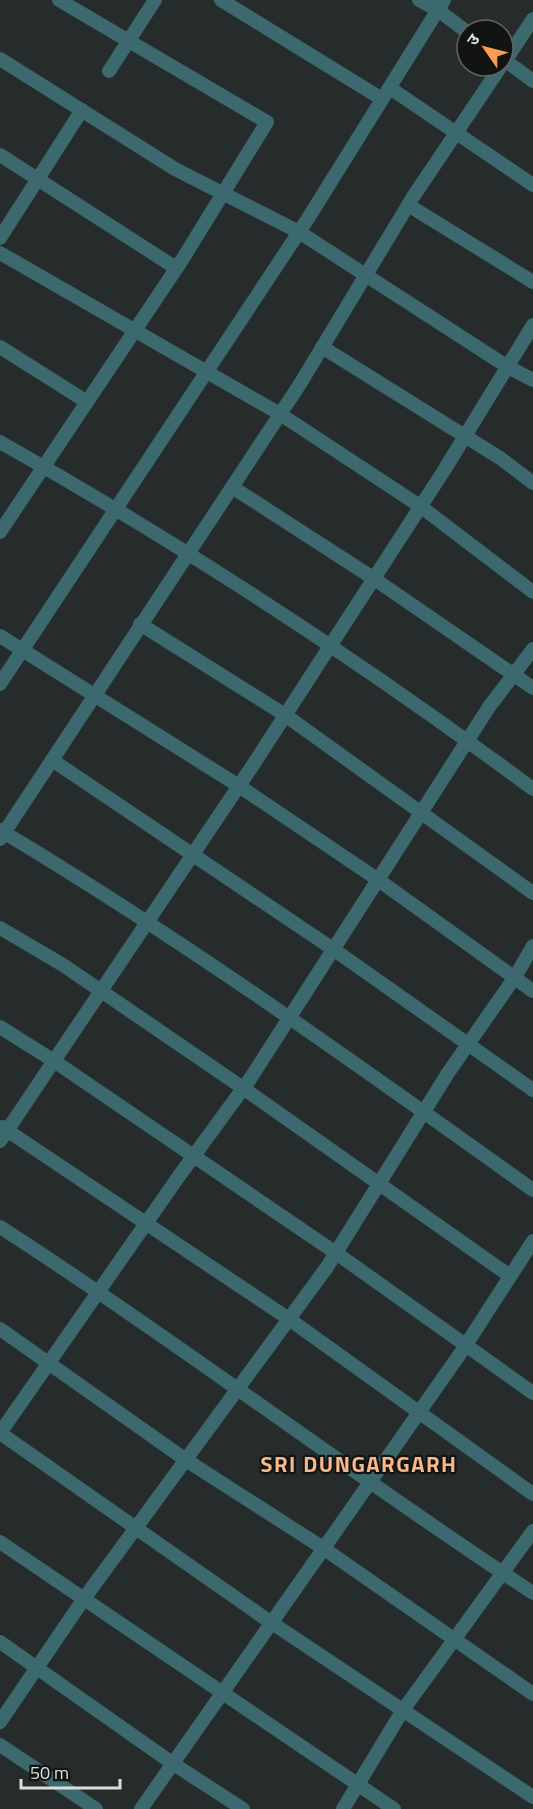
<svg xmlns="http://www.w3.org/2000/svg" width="533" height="1809" font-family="'Titillium Web','Noto Sans Devanagari',sans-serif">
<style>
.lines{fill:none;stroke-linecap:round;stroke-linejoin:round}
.minor{stroke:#3c696e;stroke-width:14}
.labels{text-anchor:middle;stroke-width:4.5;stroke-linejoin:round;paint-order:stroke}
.district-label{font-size:22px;font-weight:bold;letter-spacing:1.5px;fill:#fab788;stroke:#111413}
</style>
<rect width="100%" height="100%" fill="#252c2b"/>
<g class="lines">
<g class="minor">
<path d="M221 0 382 99"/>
<path d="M419 0 438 10 467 32"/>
<path d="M0 59 175 169 299 232 508 367 533 380"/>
<path d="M503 59 533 81"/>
<path d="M503 64 533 19"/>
<path d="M109 71 155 0"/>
<path d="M390 88 533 185"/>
<path d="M0 155 176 268"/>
<path d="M408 205 533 282"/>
<path d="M0 238 82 110"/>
<path d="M0 253 280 414 420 506 533 592"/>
<path d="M0 347 87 402"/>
<path d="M322 347 500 458 533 483"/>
<path d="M0 442C185 546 363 663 533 789"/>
<path d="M232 487 373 578 533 688"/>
<path d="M0 532 182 260 267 122 59 0"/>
<path d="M140 624 285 715 533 893"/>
<path d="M0 636 239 786 377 879 533 991"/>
<path d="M0 684 307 220 444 0"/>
<path d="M52 760 333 949 533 1090"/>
<path d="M0 830C184 940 358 1065 533 1190"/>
<path d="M0 839 300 384 413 197 501 66"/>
<path d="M0 928 63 965 243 1088 510 1276"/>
<path d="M0 1027 54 1061 336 1253 533 1393"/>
<path d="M2 1127 289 1319 533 1494"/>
<path d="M0 1141 251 768 443 472 533 325"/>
<path d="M0 1227C181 1344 353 1475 533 1593"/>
<path d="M0 1329 186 1460 323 1548 533 1694"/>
<path d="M0 1433 179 1176 250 1079 489 707 533 649"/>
<path d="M0 1433 266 1619 533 1797"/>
<path d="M0 1542 394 1809"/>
<path d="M0 1642 172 1763 243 1809"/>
<path d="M0 1722 83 1600 327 1267 448 1073 515 977 533 946"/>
<path d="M0 1745 96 1809"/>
<path d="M141 1809 462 1351 533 1241"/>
<path d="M343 1809 403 1710 533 1531"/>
</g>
</g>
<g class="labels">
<g class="district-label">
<text x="359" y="1472">SRI DUNGARGARH</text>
</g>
</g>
<g transform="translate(485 48) rotate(305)"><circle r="28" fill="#111413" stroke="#626665" stroke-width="1.5"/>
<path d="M0-4.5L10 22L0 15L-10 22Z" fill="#fd9d55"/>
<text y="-9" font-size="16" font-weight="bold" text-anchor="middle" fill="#dbe0df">उ</text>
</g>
<path d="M21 1779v9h99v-9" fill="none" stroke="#dbe0df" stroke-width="3"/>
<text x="30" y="1779" font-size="18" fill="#dbe0df" stroke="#111413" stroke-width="4.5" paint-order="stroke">50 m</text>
</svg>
